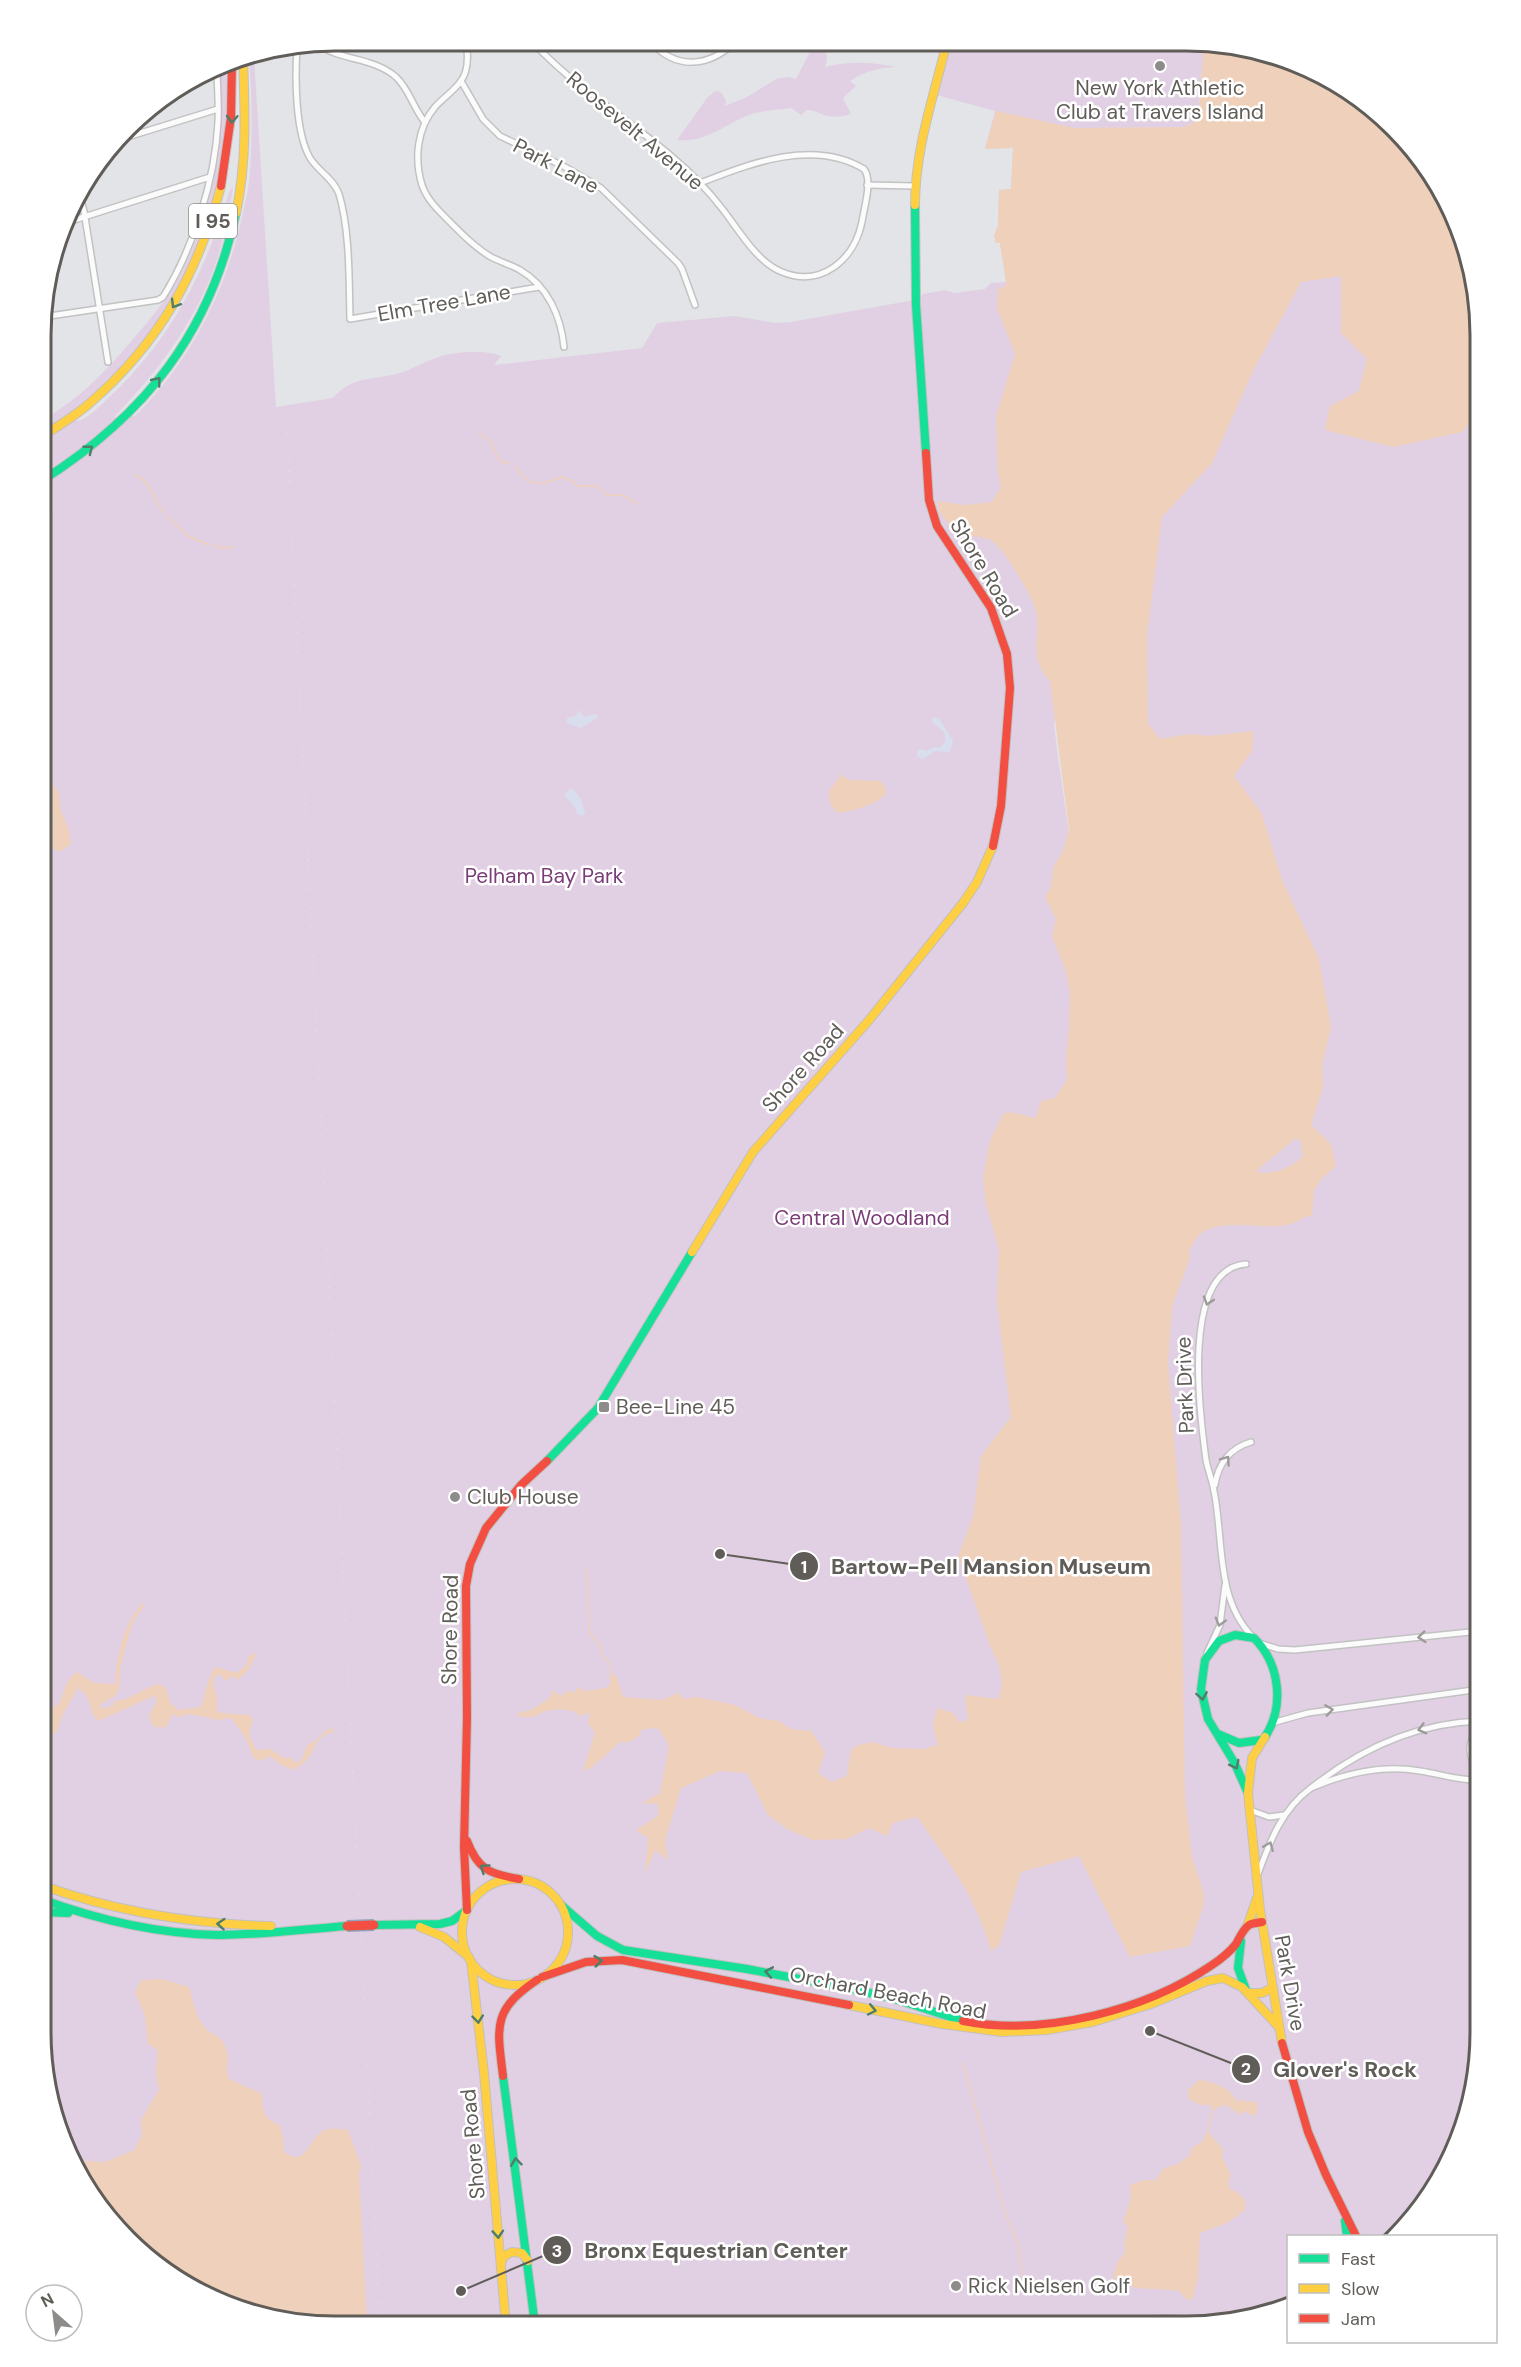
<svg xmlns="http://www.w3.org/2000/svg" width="1521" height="2367" font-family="'DM Sans',sans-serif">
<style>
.green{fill:#e1d0e3}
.sand{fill:#d9deef}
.water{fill:#efd0ba;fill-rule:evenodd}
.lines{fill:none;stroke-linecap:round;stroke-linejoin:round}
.stream{stroke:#efd0ba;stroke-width:1.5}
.street-casing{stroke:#c2c2c3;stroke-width:8}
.fast-casing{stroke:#c1c1c1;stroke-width:10}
.slow-casing{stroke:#c1c1c1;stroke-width:10}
.jam-casing{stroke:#c1c1c1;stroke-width:10}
.street{stroke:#fbfbfc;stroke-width:5}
.fast{stroke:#16e098;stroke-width:8}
.slow{stroke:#ffcf43;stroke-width:8}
.jam{stroke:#f24e42;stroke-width:8}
.rail{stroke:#dfdfdf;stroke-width:1.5;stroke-dasharray:1.5 8;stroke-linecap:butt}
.jam-bridge-casing{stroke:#95a1ba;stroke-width:12;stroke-linecap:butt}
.jam-bridge{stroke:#f24e42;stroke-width:9}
.oneway{stroke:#4e7e69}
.oneway2{stroke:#9e9c9a}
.poi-dot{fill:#8e8c8b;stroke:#fff;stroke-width:2}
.labels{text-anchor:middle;stroke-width:5;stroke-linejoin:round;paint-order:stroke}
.shield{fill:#fff;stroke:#908e8b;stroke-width:1.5}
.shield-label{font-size:20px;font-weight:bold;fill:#605d59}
.poi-label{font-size:21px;fill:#605d59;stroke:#fff;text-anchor:start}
.street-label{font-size:21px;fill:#605d59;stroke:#fff}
.park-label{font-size:21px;fill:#7a3d78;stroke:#fff}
.rim{fill:none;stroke:#605d59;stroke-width:3}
.leader{fill:none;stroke:#605d59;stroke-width:2}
.callout-dot{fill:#605d59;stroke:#fff;stroke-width:2}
.mark-label{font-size:18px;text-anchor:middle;font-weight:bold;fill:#fff}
.callout-label{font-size:22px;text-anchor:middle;font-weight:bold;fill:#605d59;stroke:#fff;stroke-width:5;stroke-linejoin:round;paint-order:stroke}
</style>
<rect width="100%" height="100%" fill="#e3e4e8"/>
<g class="green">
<path d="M815 42H824L827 59 825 67C849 61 871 62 896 67 878 68 865 71 850 81L856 86 843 98 851 114C841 117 832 118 821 114 816 112 813 110 807 110L801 115 791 108C777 110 762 110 749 115 724 125 705 143 677 140L707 98 715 91 721 92 726 101 725 106 747 97 776 79 788 77 796 79Z"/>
<path d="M948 42 1204 43 1198 120 1185 127 1127 128 1018 535 1064 677 1054 724 1058 757 1169 1520 1152 776 1146 709 1147 660 1140 570 1154 520 1340 188 1480 335V2052L1465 2127 1431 2196 1393 2236H1288V2306L1187 2326 297 2324 222 2304 156 2266 102 2212 63 2145 41 2032 43 419C71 405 99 378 120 354 137 335 154 315 169 294 194 257 215 192 219 147 221 120 220 93 219 65L226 62C234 214 180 328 60 421 66 420 77 422 83 419 95 413 107 398 118 389 175 332 207 267 230 190L233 188C230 205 227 222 223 238 207 307 162 368 114 417L135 416C190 362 226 291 242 217 244 205 248 193 249 181 253 140 252 99 249 57H254L276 407 333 398C352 376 371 380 397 374 413 369 429 359 445 355 462 351 485 350 501 356L494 365 642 348 657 323 734 316 776 323 791 322 920 299 923 294 945 290 954 293 985 289 991 283 1006 282 1000 243H996L994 236 998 225 999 190 1011 189 1013 148 985 149 995 111 936 95Z"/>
</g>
<g class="sand">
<path d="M579 710 584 717 595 714 599 717 581 728 567 723V718L576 716Z"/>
<path d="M933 717 939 718 953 741 950 752 935 751 923 759 917 756V751L920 749 926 751 935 747 940 748 946 741 944 732 932 722Z"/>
<path d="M570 789H573L581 799 585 812 583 816 577 814C575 802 568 803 565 794Z"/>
</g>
<g class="water">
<path d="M1204 43H1225L1299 63 1366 102 1419 155 1458 222 1480 335V411L1462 432 1393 447 1325 430 1330 406 1359 391 1367 359 1341 333V276L1301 282 1252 373 1212 463 1162 517 1147 635 1148 724 1160 739 1189 734 1210 736 1253 731 1252 751 1234 776 1262 814 1282 880 1319 959 1331 1027 1322 1066 1323 1087 1311 1125 1331 1144 1336 1166 1321 1179 1314 1191 1312 1215C1302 1217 1295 1224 1286 1225 1261 1230 1220 1217 1199 1235 1195 1239 1192 1247 1189 1251L1190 1258 1172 1307 1168 1363 1181 1526 1185 1796 1192 1857 1204 1894 1203 1907 1190 1946 1130 1957 1079 1856 1021 1872 999 1946 991 1951C977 1899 948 1860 917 1817L893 1823 887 1836 869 1828 847 1839 813 1840 787 1829 768 1815 747 1773 720 1771 681 1788 665 1840 668 1860 655 1850 645 1873 648 1838 636 1830 658 1816V1804L642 1803 660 1793 669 1746 659 1729 653 1728 641 1730 640 1735 629 1742H620L592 1767 583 1771 595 1733 588 1723 590 1713 577 1716V1712L561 1709 545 1711 533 1717H519L518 1713 531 1710 551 1697V1690L561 1696 567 1691 575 1692 579 1687 584 1691 606 1688 611 1683 609 1676 616 1675 623 1697 662 1700 678 1693 684 1699 697 1697 735 1705 759 1718 779 1721 790 1729 811 1731 825 1752 818 1773 832 1782 847 1776 851 1750 858 1745 873 1742 891 1748 924 1749 938 1745 933 1726 937 1708 953 1713 959 1722 968 1720 965 1695 999 1699 1002 1683 999 1665 991 1648 958 1556 973 1517 981 1456 1011 1417 997 1301 999 1249 986 1204 983 1178 990 1141 1003 1114 1009 1112 1036 1118 1041 1101 1055 1098 1067 1080 1066 1057 1069 1031 1070 991 1066 971 1052 936 1056 919 1045 897 1051 887 1054 866 1063 851 1069 829 1050 681C1027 657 1042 638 1036 611 1033 597 1002 544 989 539 979 536 967 536 957 534L940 513 937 501 964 505 992 502 1001 487 998 473 996 417 1015 354 997 308 998 289 1006 286V282L1000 243H996L994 236 998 225 999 190 1011 189 1013 148 985 149 996 111 1074 128 1185 127 1198 120ZM1296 1138 1301 1142 1303 1156C1293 1167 1270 1177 1256 1171Z"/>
<path d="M839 774 849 780 881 781 886 789V794C874 806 857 809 840 813 830 809 829 801 829 791L839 778Z"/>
<path d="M49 784 54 786 59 793 61 811 69 830 71 844 60 852 50 847 42 825V785Z"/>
<path d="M144 1602V1605L132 1624 120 1668 119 1689 116 1695 101 1704 100 1706 102 1709 112 1706 115 1701 126 1699 152 1686 160 1684 166 1688 170 1702 178 1710 201 1707C205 1696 209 1673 216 1667L236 1673 246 1666 248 1657 257 1652 249 1669 238 1680 233 1676 226 1681 219 1674 215 1676 213 1686 217 1696V1712C228 1714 239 1714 250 1715L253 1719 249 1735 256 1750 270 1749 284 1758H291L295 1762 301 1761 308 1744C319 1742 322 1730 333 1728L334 1732C320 1734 315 1745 310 1756 307 1761 299 1766 294 1770L281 1765 271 1756 259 1761 252 1756C249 1740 241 1731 231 1718L219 1720 189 1714 179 1717 172 1714 167 1726 162 1728 159 1726 158 1728 152 1725 149 1716 156 1703V1697L154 1696 98 1721C87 1710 94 1698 78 1688L62 1716 57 1732 41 1741V1731L50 1725 48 1711 59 1703C66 1690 63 1682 77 1672L94 1683 115 1684C116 1659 124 1620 144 1602Z"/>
<path d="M162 1979 189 1987C193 2001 196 2020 208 2031 216 2036 220 2035 225 2046 231 2058 224 2066 229 2079L262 2094C262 2110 264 2120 280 2125L283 2138 284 2152C305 2168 309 2141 320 2133 328 2127 339 2129 348 2130L362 2168 359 2170 367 2324H297L222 2304 156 2266 102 2212 67 2153 83 2161 105 2162 134 2150 142 2136 141 2120 159 2090 156 2073 158 2050 148 2044 145 2016 135 1992 141 1980Z"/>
<path d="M1199 2080C1212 2081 1234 2090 1237 2102L1242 2099 1246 2102 1256 2101 1258 2110 1254 2116 1244 2111 1240 2115 1227 2105 1216 2108 1212 2112 1211 2105H1199L1194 2101 1189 2100 1188 2090Z"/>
<path d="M1207 2131 1223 2149 1222 2157 1231 2175 1228 2181 1230 2190 1236 2191 1245 2200V2210L1227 2223 1200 2233 1198 2278 1193 2299 1187 2300 1179 2291C1159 2287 1128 2293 1113 2277L1118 2261 1125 2253 1124 2244 1128 2227 1123 2222 1131 2198 1130 2185 1144 2180H1156L1164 2168 1176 2165 1189 2156 1192 2148 1204 2140Z"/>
</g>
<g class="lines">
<g class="stream">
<path d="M479 433 490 441 500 461 509 464"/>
<path d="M515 467C519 470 520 475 524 478 536 488 551 481 563 477L572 481 577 486H598L607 495H623L636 503"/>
<path d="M135 475C150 481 155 500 163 512"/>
<path d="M167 516 188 536 209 545"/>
<path d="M214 545 223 548 234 547"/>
<path d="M587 1570 589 1632 600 1645 602 1654 610 1664 611 1676"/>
<path d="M963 2063 1005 2213 1019 2246 1021 2275"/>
<path d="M1207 2132 1212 2112"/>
</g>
<defs>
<g id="street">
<path d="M466 41C468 53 469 70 461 81 454 91 443 98 435 107 417 128 414 159 422 185 426 198 437 209 446 218 460 232 474 247 491 257 501 262 511 265 520 270 548 286 561 317 564 347"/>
<path d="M531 41C544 54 557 67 571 78 621 120 680 154 720 206 738 228 755 261 782 272 821 288 854 260 862 222 864 207 873 181 864 169 813 138 749 164 700 183"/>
<path d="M650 41C675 70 708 68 735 42"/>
<path d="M317 44C341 61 373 57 396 77 409 89 413 107 424 121"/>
<path d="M297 48C295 77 295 132 310 158 318 171 334 179 339 194 350 230 349 281 350 319L539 287"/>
<path d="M461 81 483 119 500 136 565 167 601 188 678 263 682 269 695 305"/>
<path d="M121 139 218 109"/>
<path d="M867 185 915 186"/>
<path d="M79 194 84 211 108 362"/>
<path d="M65 223 210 177"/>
<path d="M43 317 158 300 163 297C194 247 215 180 218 122 219 103 217 85 217 66"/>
<path d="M1246 1264C1180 1269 1200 1416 1206 1460 1208 1470 1212 1480 1214 1491 1224 1539 1215 1599 1253 1637"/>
<path d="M1215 1485C1218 1464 1230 1448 1251 1442"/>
<path d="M1259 1643 1278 1649 1295 1650 1480 1631"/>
<path d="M1207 1653 1220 1625 1225 1585"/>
<path d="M1272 1723 1308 1713 1480 1689"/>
<path d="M1480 1772C1467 1758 1466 1741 1480 1727"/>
<path d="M1480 1780C1460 1781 1440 1774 1420 1771 1382 1764 1346 1773 1311 1788 1360 1749 1417 1723 1480 1721"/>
<path d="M1250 1810 1269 1817 1284 1815"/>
<path d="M1258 1874C1270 1841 1282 1809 1311 1788"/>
</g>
<g id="fast">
<path d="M915 205 916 305 926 453"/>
<path d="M43 480C145 415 210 333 236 213"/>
<path d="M547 1461 598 1408 692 1252"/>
<path d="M1218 1734 1239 1743 1261 1740"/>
<path d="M1248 1793 1234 1762 1208 1719 1201 1689 1205 1660 1219 1641 1235 1635 1254 1638C1280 1664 1285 1706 1265 1737"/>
<path d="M41 1899C98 1920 158 1934 219 1935 262 1935 305 1929 347 1926"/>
<path d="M560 1904 597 1936 623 1950 747 1969 852 1989 892 1998 963 2021"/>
<path d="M41 1912 68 1913"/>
<path d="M374 1925 440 1924 452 1921 467 1910"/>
<path d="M1241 1941 1238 1968 1246 1990"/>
<path d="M503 2076 535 2325"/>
<path d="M1345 2221 1347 2236"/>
</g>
<g id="slow">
<path d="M915 205C915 149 934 95 947 42"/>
<path d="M236 213C247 162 245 111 243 59"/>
<path d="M43 436C59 425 77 415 91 402 160 342 198 273 221 186"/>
<path d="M692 1252 753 1152 870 1019 963 903 977 882 993 846"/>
<path d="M1265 1737 1252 1758 1248 1793 1260 1910 1282 2043"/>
<circle cx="515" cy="1932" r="53"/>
<path d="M41 1885C116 1912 191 1924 271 1926"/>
<path d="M420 1927 444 1937 469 1957"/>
<path d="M1247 1927 1257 1898"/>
<path d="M471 1961 484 2073 506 2325"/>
<path d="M1248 1993H1262L1272 1988"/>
<path d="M849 2005 942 2024 1002 2032 1047 2030 1093 2022 1151 2004 1207 1981 1223 1978 1242 1987 1277 2025"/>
<path d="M501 2263 504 2256 512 2252 522 2253 528 2261"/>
<path d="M1086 2326 1164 2319 1213 2321"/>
</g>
<g id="jam">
<path d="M221 186 231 117 232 61"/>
<path d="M926 453 929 500 937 526 991 608 1007 654 1010 688 1001 806 993 846"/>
<path d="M467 1841C478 1870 490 1874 519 1879"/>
<path d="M467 1910 464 1847 467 1718 466 1586 470 1564 486 1528 521 1485 547 1461"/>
<path d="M542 1977 586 1962 622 1960 849 2005"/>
<path d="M963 2021C1043 2037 1146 2010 1212 1965 1221 1959 1229 1953 1236 1944 1239 1939 1243 1929 1249 1925 1252 1923 1258 1923 1262 1922"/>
<path d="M1282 2043 1308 2132 1326 2175 1356 2236"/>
<path d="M503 2076C497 2027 492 2010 537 1980"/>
</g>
</defs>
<use href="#street" class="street-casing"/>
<use href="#fast" class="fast-casing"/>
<use href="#slow" class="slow-casing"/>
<use href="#jam" class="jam-casing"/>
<use href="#street" class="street"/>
<use href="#fast" class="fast"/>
<use href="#slow" class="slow"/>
<use href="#jam" class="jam"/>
<path class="rail" d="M271 53 278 248 380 2324"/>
<defs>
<path id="jam-bridge" d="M347 1926 374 1925"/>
</defs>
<use href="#jam-bridge" class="jam-bridge-casing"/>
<use href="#jam-bridge" class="jam-bridge"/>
</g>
<defs><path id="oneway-chevron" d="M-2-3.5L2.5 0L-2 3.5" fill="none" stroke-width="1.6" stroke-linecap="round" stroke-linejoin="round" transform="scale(1.5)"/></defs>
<g class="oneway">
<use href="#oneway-chevron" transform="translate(232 119) rotate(93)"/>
<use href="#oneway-chevron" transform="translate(175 304) rotate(121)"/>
<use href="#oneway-chevron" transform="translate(157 381) rotate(-51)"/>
<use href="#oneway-chevron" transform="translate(89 449) rotate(-38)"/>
<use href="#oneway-chevron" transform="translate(1202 1696) rotate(81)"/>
<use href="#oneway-chevron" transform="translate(1235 1765) rotate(63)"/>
<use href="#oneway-chevron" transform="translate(484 1868) rotate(-145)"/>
<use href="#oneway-chevron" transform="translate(221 1924) rotate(-176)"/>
<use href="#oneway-chevron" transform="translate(598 1961) rotate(-6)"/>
<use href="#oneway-chevron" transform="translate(769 1972) rotate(-170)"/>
<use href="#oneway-chevron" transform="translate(872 2010) rotate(12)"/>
<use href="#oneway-chevron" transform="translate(478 2019) rotate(84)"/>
<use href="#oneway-chevron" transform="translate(516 2162) rotate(-97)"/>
<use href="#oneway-chevron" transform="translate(498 2234) rotate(86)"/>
</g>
<g class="oneway2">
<use href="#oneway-chevron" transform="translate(1208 1301) rotate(108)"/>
<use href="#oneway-chevron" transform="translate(1226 1460) rotate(-55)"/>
<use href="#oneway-chevron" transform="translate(1220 1622) rotate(106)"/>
<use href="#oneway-chevron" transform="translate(1422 1637) rotate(174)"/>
<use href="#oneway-chevron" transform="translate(1329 1710) rotate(-8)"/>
<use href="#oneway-chevron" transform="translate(1422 1729) rotate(165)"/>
<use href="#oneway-chevron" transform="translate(1269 1846) rotate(-67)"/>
</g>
<g class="poi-dot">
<circle cx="1160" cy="66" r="6"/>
<rect x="598" y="1401" width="12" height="12" rx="3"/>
<circle cx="455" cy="1497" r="6"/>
<circle cx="956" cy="2286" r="6"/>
</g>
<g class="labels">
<rect class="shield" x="189" y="204" width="48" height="34" rx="4.5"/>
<g class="shield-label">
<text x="213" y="228">I 95</text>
</g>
<g class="poi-label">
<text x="1160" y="95" text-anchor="middle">New York Athletic<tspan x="1160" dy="24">Club at Travers Island</tspan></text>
<text x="616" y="1414">Bee-Line 45</text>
<text x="467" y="1504">Club House</text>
<text x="968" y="2293">Rick Nielsen Golf</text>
</g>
<g class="street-label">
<text transform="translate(635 131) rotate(40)" y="7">Roosevelt Avenue</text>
<text transform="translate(556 166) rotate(28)" y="7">Park Lane</text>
<text transform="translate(444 303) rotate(-10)" y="7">Elm Tree Lane</text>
<text transform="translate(984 568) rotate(59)" y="7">Shore Road</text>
<text transform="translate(803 1068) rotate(-48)" y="7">Shore Road</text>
<text transform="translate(1185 1385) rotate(-92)" y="7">Park Drive</text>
<text transform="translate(450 1630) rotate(-89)" y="7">Shore Road</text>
<text transform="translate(1290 1983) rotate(80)" y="7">Park Drive</text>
<text transform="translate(888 1993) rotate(11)" y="7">Orchard Beach Road</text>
<text transform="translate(473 2144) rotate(-95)" y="7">Shore Road</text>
</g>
<g class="park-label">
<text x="544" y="883">Pelham Bay Park</text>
<text x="862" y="1225">Central Woodland</text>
</g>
</g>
<path d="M0 0H1521V2367H0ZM335 51H1186A284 284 0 0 1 1470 335V2032A284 284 0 0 1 1186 2316H335A284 284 0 0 1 51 2032V335A284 284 0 0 1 335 51Z" fill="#fff" fill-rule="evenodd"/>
<path class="rim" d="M335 51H1186A284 284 0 0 1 1470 335V2032A284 284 0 0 1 1186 2316H335A284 284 0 0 1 51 2032V335A284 284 0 0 1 335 51Z"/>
<path class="leader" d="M720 1554L804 1566M1150 2031L1246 2069M461 2291L557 2250"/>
<g class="callout-dot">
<circle cx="720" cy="1554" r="6"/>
<circle cx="1150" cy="2031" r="6"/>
<circle cx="461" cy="2291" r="6"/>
<circle cx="804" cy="1566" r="15"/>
<circle cx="1246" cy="2069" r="15"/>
<circle cx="557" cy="2250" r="15"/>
</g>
<g class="mark-label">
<text x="804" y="1573">1</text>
<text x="1246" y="2075">2</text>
<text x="557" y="2257">3</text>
</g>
<g class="callout-label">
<text x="991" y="1574">Bartow-Pell Mansion Museum</text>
<text x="1345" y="2077">Glover's Rock</text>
<text x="716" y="2258">Bronx Equestrian Center</text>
</g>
<rect x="1287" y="2235" width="210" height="108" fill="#ffffff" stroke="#bfbebd" stroke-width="1.5"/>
<rect x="1299" y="2254" width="30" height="9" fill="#16e098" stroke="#bfbebd" stroke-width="1.5"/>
<text x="1341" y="2265" font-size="18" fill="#605d59">Fast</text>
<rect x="1299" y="2284" width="30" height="9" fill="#ffcf43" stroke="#bfbebd" stroke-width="1.5"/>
<text x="1341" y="2295" font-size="18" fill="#605d59">Slow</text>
<rect x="1299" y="2314" width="30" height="9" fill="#f24e42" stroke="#bfbebd" stroke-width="1.5"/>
<text x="1341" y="2325" font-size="18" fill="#605d59">Jam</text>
<g transform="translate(54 2313) rotate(332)"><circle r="28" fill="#ffffff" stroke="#bfbebd" stroke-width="1.5"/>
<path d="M0-4.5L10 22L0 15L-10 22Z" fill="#8e8c8b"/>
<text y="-9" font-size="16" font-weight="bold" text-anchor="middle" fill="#605d59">N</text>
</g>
</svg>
